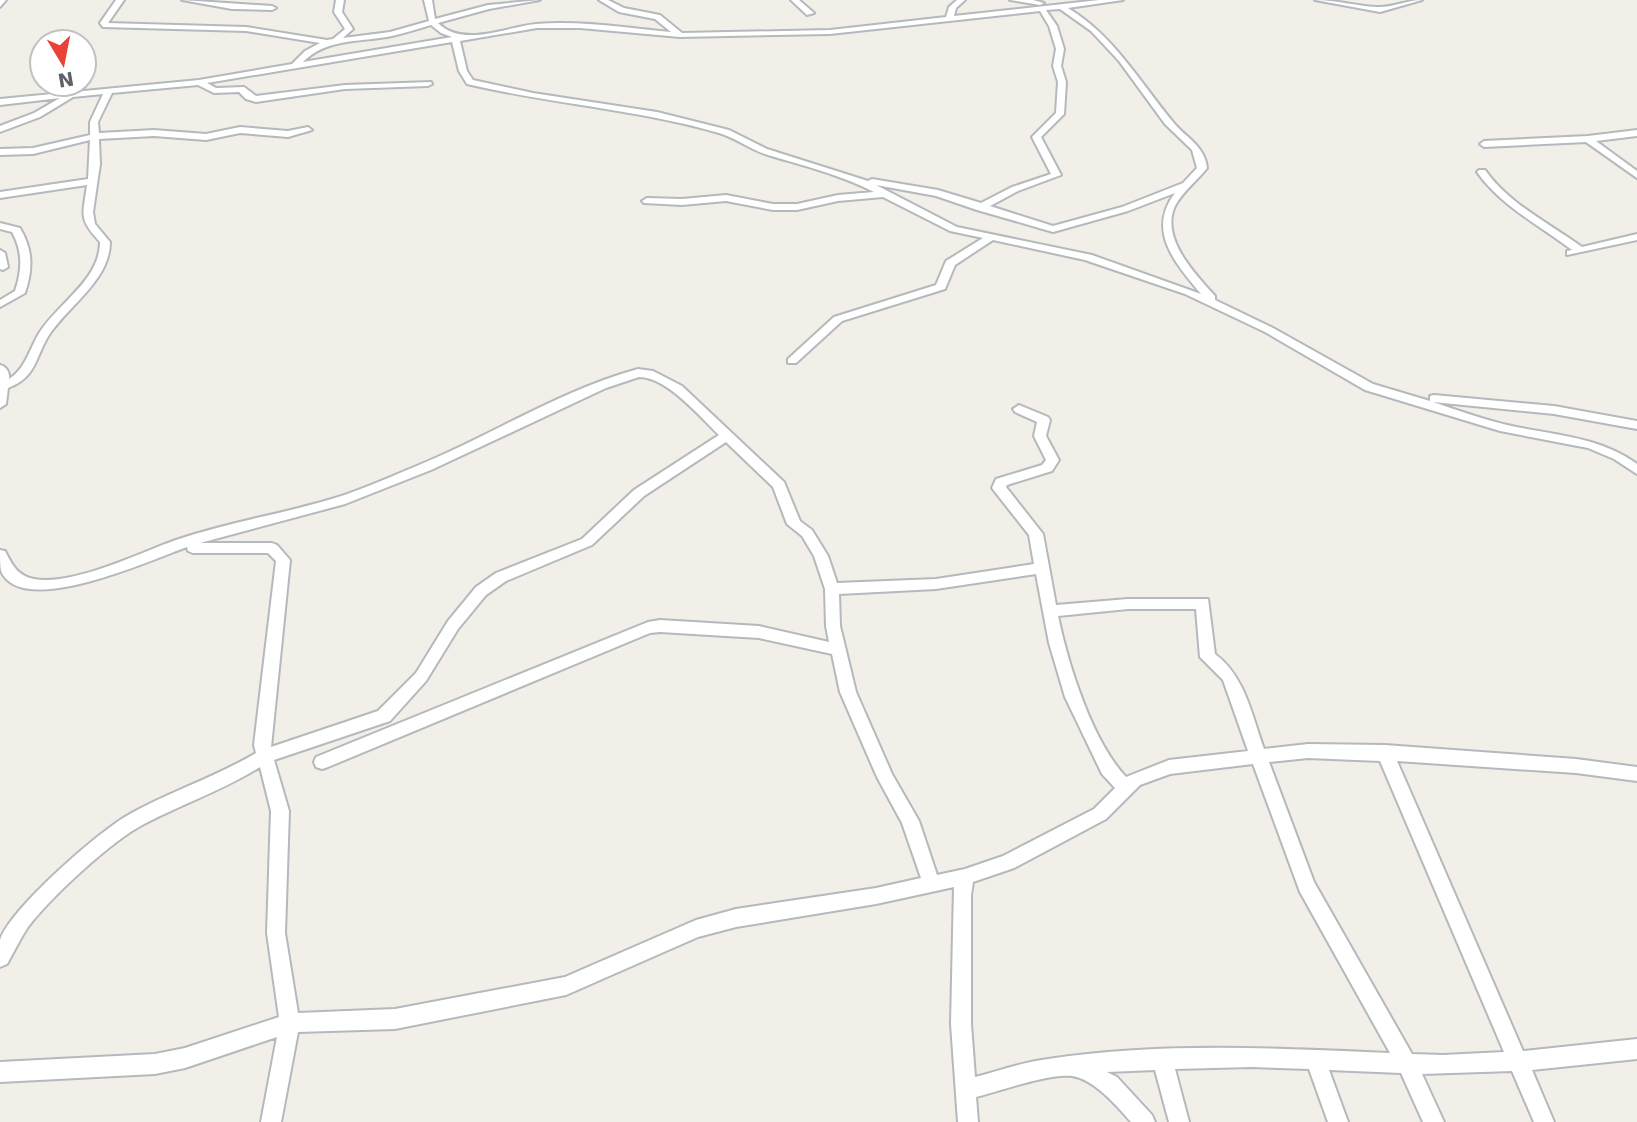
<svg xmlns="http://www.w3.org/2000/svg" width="1637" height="1122" font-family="'DejaVu Sans',sans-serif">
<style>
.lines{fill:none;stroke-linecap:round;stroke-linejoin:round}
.minor-casing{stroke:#b5b8bc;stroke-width:4}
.minor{fill:#fff;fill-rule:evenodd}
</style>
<rect width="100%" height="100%" fill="#f1efe8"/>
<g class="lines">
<defs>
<g id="minor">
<path d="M0 0H6L0 7Z"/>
<path d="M116 0H124L108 23 246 27 327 40 333 39 345 29 334 12 336 0H344L342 12 353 29 343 38 390 32 429 21 424 0H432L435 19 488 5 540 0 489 9 438 23C463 48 505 27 536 24 580 20 627 28 671 32L655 19 619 12 599 0H608L624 8 660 15 682 33 830 30 946 17 949 7 957 0H965L956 8 954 16 1099 0H1123L1068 8C1114 36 1139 81 1173 122 1185 137 1205 146 1207 168 1197 181 1183 191 1175 206 1160 238 1195 274 1215 296V300L1273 328 1373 384 1430 401V396L1434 395 1554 406 1637 421V429L1554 414 1433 402C1457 410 1482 419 1507 425 1551 435 1599 436 1637 464V474L1614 459 1588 448 1500 431 1365 390 1265 332 1185 294 1085 260 993 240 955 265 945 289 842 321 796 363H788V359L834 317 936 285 946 261 983 238 950 231 883 197 838 201 797 210H773L726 201 682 205 644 203 642 201 647 198 682 199 726 195 773 204H797L838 195 874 192C841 175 804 166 768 155 751 150 736 138 719 133 637 109 551 104 467 84L459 71 452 42 207 83 216 88 244 87 256 96 345 85 431 82 432 84 428 86 345 89 256 102 246 99 239 92 214 93 198 85 112 93 98 122 99 133 154 130 206 134 240 127 288 131 308 127 312 130 288 137 240 133 206 140 154 136 99 139 100 164 93 212 95 224 110 242C110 280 69 305 49 335 35 357 37 377 8 388L6 404 0 408V365C6 366 10 373 9 379 25 369 29 351 38 335 56 304 100 281 100 242 78 218 83 216 87 185L0 198V192L88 179 90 140 33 154 0 155V149L33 148 90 135V122L103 94 73 97 40 117 0 132V126L34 113 60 98 0 105V99L199 80 292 64 305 51 320 43 246 31 103 27 100 23ZM1060 9 1091 31 1119 61 1165 124 1192 150 1197 168 1183 183 1122 207 1053 226 990 206 1018 191 1061 175 1041 137 1064 114 1066 82 1061 66 1064 49 1057 26 1046 10ZM1040 11 1049 26 1056 49 1053 66 1058 82 1056 113 1032 137 1051 174 1012 187 981 203 938 190 872 179 868 181 767 149 729 130 657 112 533 93 473 80 467 71 460 41 537 28H580L680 37 830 34ZM431 25 441 33 452 37 303 62C326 39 357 42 387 37 402 34 417 29 431 25ZM876 185 936 196 977 210 1053 232 1128 211 1175 193C1146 231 1176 264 1201 294L1092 255 957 227Z"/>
<path d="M182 0 272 6 276 8 272 10 232 9Z"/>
<path d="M791 0H799L814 13 807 15Z"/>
<path d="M1010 0H1033L1044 3 1040 5Z"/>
<path d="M1315 0C1337 0 1356 6 1377 7 1392 8 1407 0 1422 0L1380 12Z"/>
<path d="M1637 130V136L1596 141 1637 171V178L1586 142 1484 147 1480 144 1484 141 1588 136Z"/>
<path d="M1479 170H1485C1510 205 1548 222 1582 247L1637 234V240L1567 255V251L1572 250C1538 224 1502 207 1477 172Z"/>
<path d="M0 223 20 228C33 250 33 269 25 293L0 307V300L15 291C22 270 23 252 12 232L0 229Z"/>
<path d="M0 250 5 253 8 267 3 270 0 269Z"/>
<path d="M638 369 653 371 682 386 784 482 800 521 812 530 828 556 837 583 936 579 1034 564 1029 535 992 488 996 479 1042 465 1046 460 1034 436 1037 422 1015 412 1013 409 1019 405 1048 417 1050 420 1046 436 1059 460 1052 471 1007 485 1006 487 1043 534 1056 605 1128 599H1208L1215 654C1245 676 1252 716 1264 749L1308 744 1385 745 1576 759 1637 767V781L1576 773 1397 761 1523 1051 1637 1039V1059L1532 1070 1554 1122H1534L1512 1071 1422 1074 1444 1122H1423L1401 1073 1329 1070 1348 1122H1328L1309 1069 1252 1067 1175 1069 1189 1122H1169L1155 1070 1107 1072 1117 1077 1152 1115 1155 1122H1131C1117 1106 1094 1079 1072 1076 1049 1073 1000 1091 976 1097L978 1122H958L951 1024 954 887 876 904 736 927 698 937 566 995 395 1029 298 1032 281 1122H261L277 1037 185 1068 155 1074 0 1082V1062L155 1054 185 1048 279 1017 267 933 271 811 260 767C223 790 182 804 144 824 111 841 51 897 28 927 20 939 14 952 7 964L0 967C0 959 0 948 0 940 10 909 100 830 130 814 171 791 216 777 256 753L254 745 276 561 268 553H193L188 551 187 547C155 558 22 620 1 571 0 565 0 557 0 550L5 551C12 565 18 576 34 579 73 586 139 553 176 540 228 522 283 514 335 498 364 489 392 476 419 465 492 435 561 390 638 369ZM639 377C667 377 700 417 719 435L634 490 582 539 496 573 476 587 448 621 416 673 378 711 271 747 290 560 277 545 272 543H200L345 504 431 470 606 388ZM726 442 773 487 787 524 802 536 814 556 825 589 826 626 829 642 759 626 660 620 648 622 316 757 314 762 316 767 322 769 328 767 650 633 660 632 759 638 832 654 840 692 877 777 902 823 921 878 876 888 736 909 696 920 565 977 395 1009 298 1013 285 933 289 811 274 760 390 721 426 681 458 629 486 595 506 581 592 545 644 496ZM1036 574 1049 643 1065 697 1102 774 1115 788 1094 809 1003 856 965 869 937 875 919 821 892 774 856 692 840 626 839 594 936 589ZM1128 609H1196L1200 657 1223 680 1248 751 1169 760 1126 777C1092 741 1068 664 1058 616ZM1308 758 1380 761 1504 1052 1443 1055 1412 1054 1314 882 1269 762ZM1253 764 1300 892 1390 1053C1276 1048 1160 1042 1048 1059 1023 1062 999 1071 975 1077L971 1024V895L973 882 1014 868 1106 819 1140 785 1170 774Z"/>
</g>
</defs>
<use href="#minor" class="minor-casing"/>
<use href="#minor" class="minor"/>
</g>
<g transform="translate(63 63) rotate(170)"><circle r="33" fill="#ffffff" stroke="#bfc1c3" stroke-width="2"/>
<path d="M0-5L12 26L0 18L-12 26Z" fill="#ea4335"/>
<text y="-10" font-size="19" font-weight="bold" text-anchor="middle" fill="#5f6368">N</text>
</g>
</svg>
